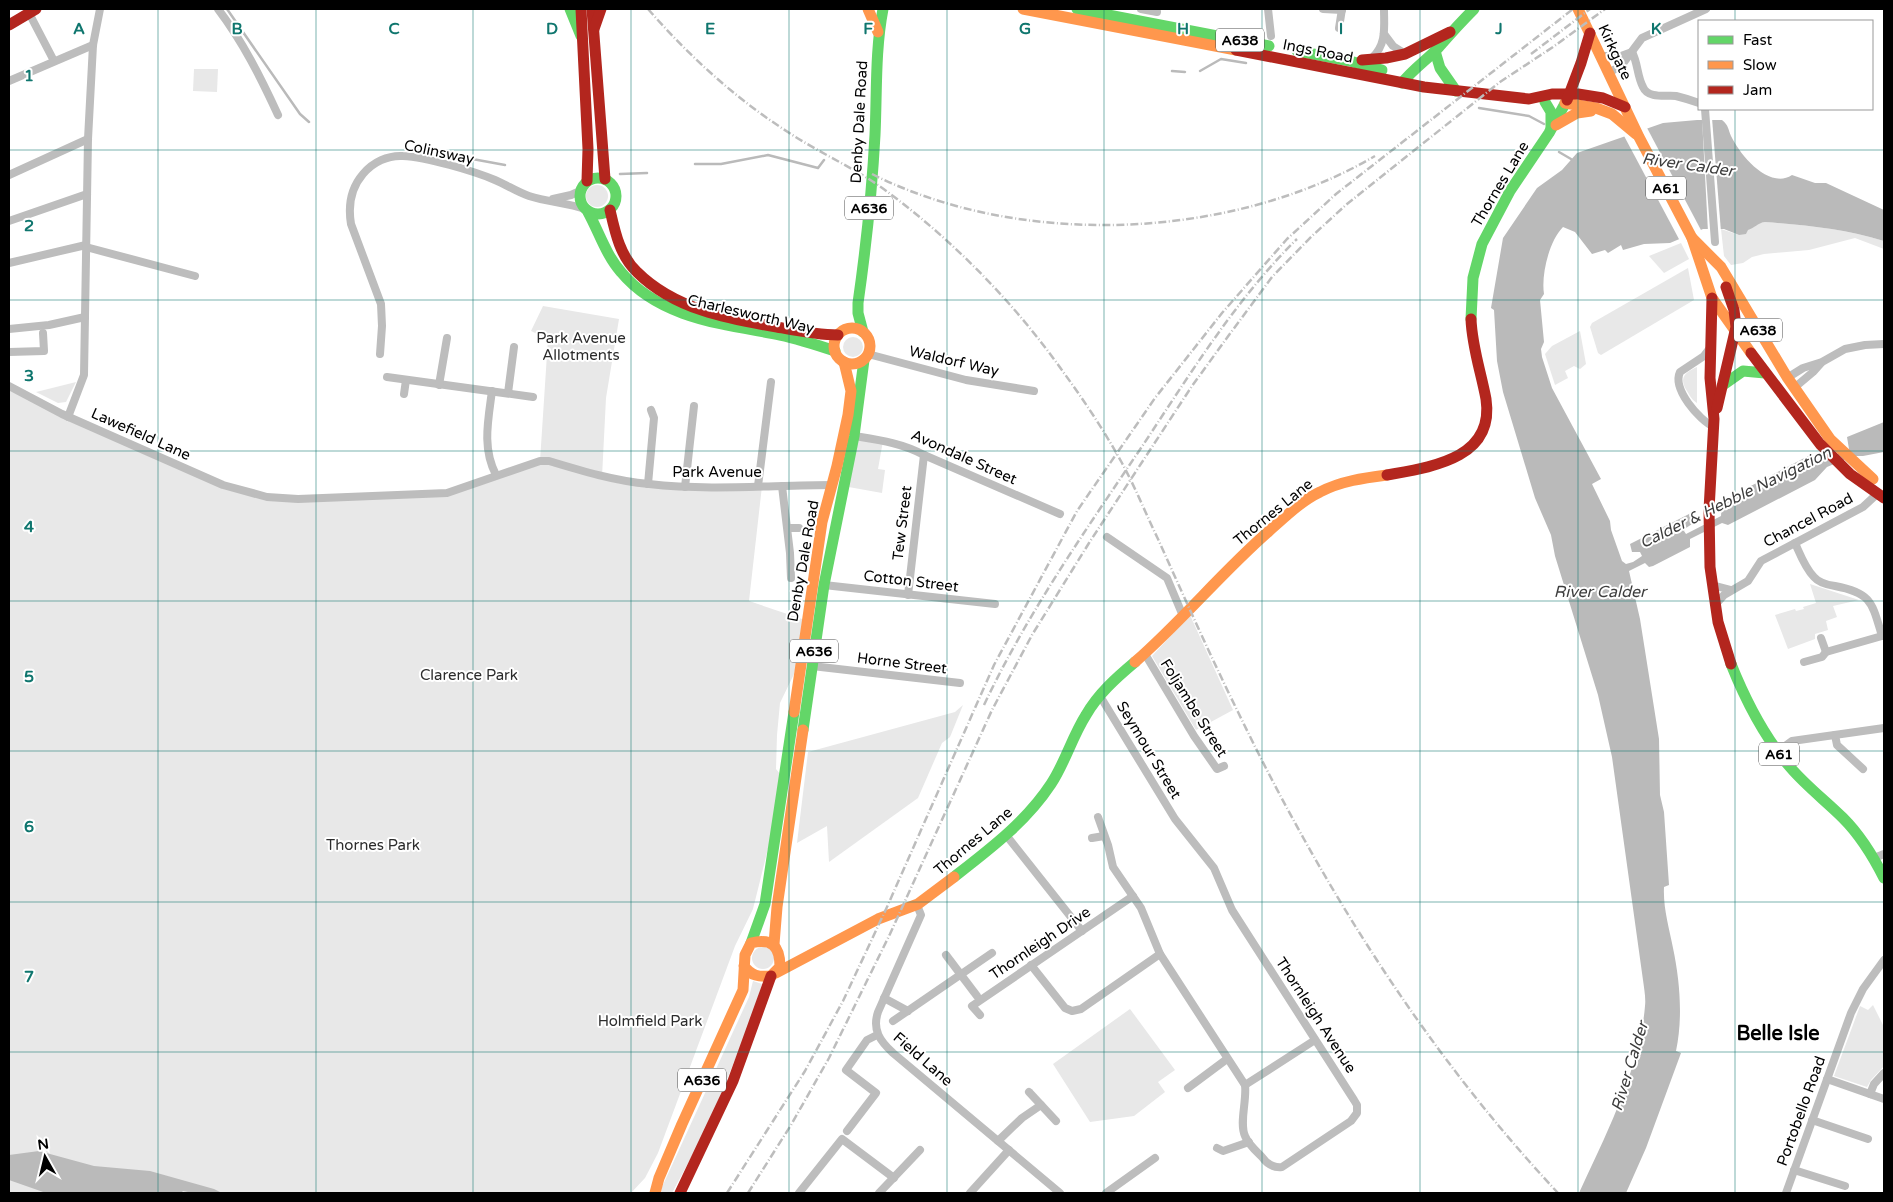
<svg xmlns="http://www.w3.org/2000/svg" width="1893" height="1202" font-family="'Varela Round',sans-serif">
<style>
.green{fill:#e8e8e8}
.water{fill:#bababa}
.pier{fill:#fff}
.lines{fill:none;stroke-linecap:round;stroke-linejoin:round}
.stream{stroke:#bababa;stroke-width:2.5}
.street{stroke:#bdbdbd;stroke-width:8}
.fast{stroke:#63d668;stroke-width:11}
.slow{stroke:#ff974d;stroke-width:11}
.jam{stroke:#b3261e;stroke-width:11}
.rail{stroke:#bdbdbd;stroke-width:2.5;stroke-dasharray:8 2.5 1 2.5;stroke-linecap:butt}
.grid{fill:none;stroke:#0f766e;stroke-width:1;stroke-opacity:0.55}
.labels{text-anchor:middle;stroke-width:4;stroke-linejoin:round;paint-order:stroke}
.shield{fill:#fff;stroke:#4c4c4c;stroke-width:1}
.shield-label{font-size:14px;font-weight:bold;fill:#000}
.street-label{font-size:15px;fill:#000;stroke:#fff}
.park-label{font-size:15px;fill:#2c2c2c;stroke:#fff}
.water-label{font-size:16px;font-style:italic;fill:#3d3d3d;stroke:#fff}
.district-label{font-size:20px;font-weight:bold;fill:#000;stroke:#fff}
.grid-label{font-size:16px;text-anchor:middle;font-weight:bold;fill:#0f766e;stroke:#fff;stroke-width:4;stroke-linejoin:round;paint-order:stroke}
</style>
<rect width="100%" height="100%" fill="#fff"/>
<g class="green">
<path d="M194 69H218L217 92 193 91Z"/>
<circle cx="597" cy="196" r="11"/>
<path d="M1765 222C1806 225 1845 229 1884 241V249L1855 238 1809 250 1764 254 1752 257 1743 263 1731 265 1724 256 1721 229 1739 235 1759 223Z"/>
<path d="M1681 243 1689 259 1664 273 1649 256Z"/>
<path d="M1688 268 1694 300 1601 355 1598 353 1590 327 1592 323Z"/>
<path d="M543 306 619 319 606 398 602 477 648 484 762 486 749 601 808 621 794 674 780 703 777 735 776 769 785 780 753 909 735 946 658 1153 645 1178 631 1193H9V386L223 485 267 497 447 493 540 461 548 339 531 331Z"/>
<path d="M1580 331 1586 364 1580 369 1574 366 1565 371 1568 378 1555 385 1545 354 1552 346Z"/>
<circle cx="853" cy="347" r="10"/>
<path d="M1697 367V403C1692 400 1690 396 1687 391 1679 378 1684 373 1697 367Z"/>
<path d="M76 382 66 402 58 403 36 392Z"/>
<path d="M854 436 883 441 878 469 885 470 882 493 843 486Z"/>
<path d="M1810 584 1859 600 1833 606 1837 617 1826 621 1828 630 1815 634V639L1788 649 1775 615 1795 609 1796 611 1804 609 1803 607 1816 603Z"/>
<path d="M1190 615 1233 710 1196 730 1152 656Z"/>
<path d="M963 705 950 737 942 743 918 798 829 862 827 826 797 843 808 752 955 712Z"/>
<circle cx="763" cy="958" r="11"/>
<path d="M753 981 762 984 749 1025 708 1126 672 1193H661L662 1187 749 997Z"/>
<path d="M1873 1005 1884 1027V1066L1871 1080 1867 1087 1834 1076 1860 1006 1868 1010Z"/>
<path d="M1130 1009 1175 1070 1158 1082 1165 1092 1134 1116 1090 1122 1053 1064Z"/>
</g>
<g class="water">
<path d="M1697 120H1722C1729 126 1728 129 1731 136 1740 155 1769 190 1792 175L1815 183H1826L1884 210V241C1845 229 1806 225 1765 222 1757 223 1755 228 1748 230L1746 234 1739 235 1724 229H1703L1670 243 1644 244 1623 250 1621 245 1608 253 1605 250 1592 254 1575 232 1563 227C1549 241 1541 275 1544 294L1540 300 1544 342 1541 349 1542 357 1552 388 1601 479 1592 484 1610 521 1611 530 1622 561 1626 564 1633 562 1642 556 1640 552H1632L1630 544 1691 513 1695 522 1686 528 1684 531 1686 534 1721 516 1722 501 1810 455 1821 461 1849 449 1847 437 1884 422V452L1863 456H1853L1827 467 1815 480 1728 525 1722 523 1690 539V547L1653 566 1649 567 1645 563 1629 571 1640 619 1659 739 1660 795 1664 812 1669 885 1664 887C1663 908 1669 927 1673 948 1680 981 1683 1018 1676 1051L1681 1053 1646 1148 1626 1193H1579C1605 1137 1640 1068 1645 1006 1646 998 1644 988 1643 980L1612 757 1598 695 1555 556 1551 535 1535 498 1503 392 1497 361 1494 310 1491 308 1503 238 1537 188 1562 170 1577 153 1663 123Z"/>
<path d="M39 1151 94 1166 150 1171 214 1189 222 1193H193L183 1191 181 1193H46L9 1180V1155Z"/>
</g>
<g class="pier">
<path d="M1702 118H1712L1721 232H1708Z"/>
<path d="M1646 126 1702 232 1680 241 1623 134Z"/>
</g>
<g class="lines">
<g class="stream">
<path d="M227 9 300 114 309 122"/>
<path d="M1172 71 1185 72"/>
<path d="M1200 71 1221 59 1246 63"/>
<path d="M1479 108 1529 116 1544 124"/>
<path d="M1559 152 1571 159"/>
<path d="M456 156 505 165"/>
<path d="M695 164H721L768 155 818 168 824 160"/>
<path d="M620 174 647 173"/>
</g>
<g class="street">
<path d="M218 9C243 42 261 78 278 115"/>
<path d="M1141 9 1157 12"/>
<path d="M1268 9 1271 36"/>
<path d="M1323 9 1342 10"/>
<path d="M29 13 54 61"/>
<path d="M1339 28 1342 9"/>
<path d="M1384 34 1393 46 1404 53"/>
<path d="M1632 52C1638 63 1637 76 1643 87 1648 99 1666 95 1676 96 1684 98 1691 100 1699 103"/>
<path d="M1600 56H1621L1632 52"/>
<path d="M1372 58C1387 44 1384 27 1384 9"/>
<path d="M1608 73 1621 66 1642 38 1706 9"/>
<path d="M9 81 93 45"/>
<path d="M1705 109 1715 242"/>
<path d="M9 175 88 139"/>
<path d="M553 199 571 195 580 191"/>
<path d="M9 221 87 194"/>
<path d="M86 247 195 276"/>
<path d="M9 263 86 245"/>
<path d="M9 329 49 325 85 317"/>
<path d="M1710 348 1704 356 1680 372C1672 389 1699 420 1714 427"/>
<path d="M9 352 44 351 43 333"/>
<path d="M380 354 382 326 381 304 351 224C348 206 351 188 363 174 373 162 388 155 403 156 426 157 474 171 495 180 507 185 517 192 529 196 548 202 567 203 585 209"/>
<path d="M868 354 966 380 1034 391"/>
<path d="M387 377 533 397"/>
<path d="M1787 378 1803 368 1822 362 1845 349 1865 345 1884 344"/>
<path d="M439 385 447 338"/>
<path d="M9 386 62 414 223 485 267 497 298 499 447 493 540 461H549C582 471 615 481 649 484 710 491 772 485 833 485"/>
<path d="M1794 388 1813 372 1821 363"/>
<path d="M492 391C488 421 482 448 496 475"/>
<path d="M508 393 514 347"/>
<path d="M404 394 406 380"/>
<path d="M68 417 84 375 88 139 93 45 100 9"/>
<path d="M854 436C879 440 902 443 924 455L1060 514"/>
<path d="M648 484 654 418 651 410"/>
<path d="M758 486 771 382"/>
<path d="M782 486 790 553 791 578"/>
<path d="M685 487 694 406"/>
<path d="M788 528H799"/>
<path d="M1107 537 1167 578 1183 616"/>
<path d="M1795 543C1800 554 1805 568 1814 577 1819 583 1828 585 1835 586 1872 593 1872 603 1882 636L1884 635"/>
<path d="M824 585 995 604"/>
<path d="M1712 585 1731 590"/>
<path d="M908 595 924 455"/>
<path d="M1715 605 1724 595 1748 581 1761 561 1863 507 1877 494"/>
<path d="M1821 638 1826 652"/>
<path d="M1145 654 1194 736 1217 769 1224 766"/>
<path d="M1804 662 1822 657 1826 652 1882 636"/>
<path d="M812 666 960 683"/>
<path d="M1835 735 1837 745 1863 769"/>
<path d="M1777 752 1792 741 1884 728"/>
<path d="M1098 817 1108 845 1113 867 1141 908 1160 954 1245 1085C1247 1101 1239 1123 1245 1136 1248 1144 1256 1151 1262 1157 1267 1164 1273 1168 1282 1167L1351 1121 1357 1113V1105L1354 1100 1232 910 1214 868 1175 819 1100 696"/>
<path d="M1006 835 1082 931"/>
<path d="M1092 838 1104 836"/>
<path d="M1874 858 1884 854"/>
<path d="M917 905 921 915 878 1012C872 1030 880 1041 893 1053L1060 1193"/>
<path d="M946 955 977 996"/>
<path d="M1031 965 1065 1008 1072 1011 1081 1009 1160 954"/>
<path d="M884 998 908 1011"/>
<path d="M980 1015 972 1006 1133 896"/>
<path d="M893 1021 992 953"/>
<path d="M1827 1079 1884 1099"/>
<path d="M1245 1085 1315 1040"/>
<path d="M1188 1088 1227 1059"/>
<path d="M1029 1092 1056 1121"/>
<path d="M1870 1094 1874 1084 1884 1073"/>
<path d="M1812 1120 1868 1139"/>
<path d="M847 1131 876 1093 846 1070 867 1040 877 1035"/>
<path d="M998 1141 1022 1118 1041 1105"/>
<path d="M1217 1148 1223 1151 1249 1142"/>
<path d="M1794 1170 1845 1186"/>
<path d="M799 1193 842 1139 894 1178"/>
<path d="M879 1193 920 1150"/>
<path d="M970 1193 1009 1150"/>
<path d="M1106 1193 1155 1158"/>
<path d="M1786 1193 1851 1013 1863 989 1884 960"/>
</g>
<g class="fast">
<path d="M570 9 581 36"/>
<path d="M1077 9 1269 46"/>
<path d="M1297 51 1350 61 1382 70"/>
<path d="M1435 51 1440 68 1456 91"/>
<path d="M1402 83C1414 68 1427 60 1439 47 1451 33 1461 22 1474 9"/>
<path d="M1545 102 1551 112V128"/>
<circle cx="598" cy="196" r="18"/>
<path d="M588 212C599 232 606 255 621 272 660 319 724 324 780 335 799 339 817 345 835 351"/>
<path d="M1471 319 1473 278 1482 244 1510 191 1549 133 1567 100"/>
<path d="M863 332 858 313V303C866 247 872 191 875 135 877 93 875 51 883 9"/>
<path d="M1723 385 1743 371 1765 373"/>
<path d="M1731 664C1745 699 1765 738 1790 767 1806 786 1826 801 1843 818 1860 835 1873 856 1884 878"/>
<path d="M803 730 824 585 854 436 864 360"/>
<path d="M954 877C990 849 1026 822 1051 784 1065 763 1072 737 1086 715 1098 694 1116 678 1135 662"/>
<path d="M751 943 765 904 794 712"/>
</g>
<g class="slow">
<path d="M868 9 878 32"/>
<path d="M1023 9 1236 50"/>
<path d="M1578 9 1639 137 1692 238 1712 298 1751 353"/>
<path d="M1565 103 1596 108 1612 114 1636 134"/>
<path d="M1556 125 1577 113 1591 111"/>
<path d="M1692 238 1721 267 1787 377 1830 439 1873 479"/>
<circle cx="852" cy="346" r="18"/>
<path d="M1135 662C1182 621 1222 572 1269 531 1285 517 1301 501 1320 492 1341 481 1364 478 1387 475"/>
<path d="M794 712 822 522 837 466 848 415 851 391 844 362"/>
<path d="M774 944 777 907 803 730"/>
<path d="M776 973 878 919 918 904 954 877"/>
<path d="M655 1193 659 1178 682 1124 743 990 745 955 751 943C772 938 780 946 780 967L771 976C759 977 751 976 744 966"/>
</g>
<g class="jam">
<path d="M581 9 588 149 587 181"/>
<path d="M592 9 605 179"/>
<path d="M9 25 36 9"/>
<path d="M594 29 601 9"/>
<path d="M1236 50 1424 87 1529 99 1552 94H1578L1603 98 1625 107"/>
<path d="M1362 60 1386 58 1405 54 1450 32"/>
<path d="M1567 100 1581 63 1590 33"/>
<path d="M610 210C615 232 620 256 637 272 674 309 728 319 777 327 798 331 817 335 838 335"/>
<path d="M1712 298 1710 378 1714 419 1709 510 1710 567 1718 622 1731 664"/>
<path d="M1751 353 1820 444 1850 474 1884 498"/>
<path d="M1717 408 1736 327 1734 310 1726 287"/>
<path d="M1387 475C1431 467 1495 459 1486 399 1481 372 1472 347 1471 319"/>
<path d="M680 1193 733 1081 771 976"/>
</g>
<g class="rail">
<path d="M648 9C690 57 737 100 791 134 823 155 859 170 889 193 956 243 1016 305 1064 373 1085 402 1105 432 1122 463 1135 487 1146 514 1158 539 1184 597 1210 655 1238 712 1322 886 1426 1052 1558 1193"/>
<path d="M1531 54 1590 9"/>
<path d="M872 174C1021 249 1232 240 1375 156"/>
<path d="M984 705C1027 614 1085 531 1141 448 1189 376 1235 300 1297 239"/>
<path d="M727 1193 805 1071 843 1001 887 907 994 665 1077 511 1155 398 1222 313 1287 239 1336 194 1573 9"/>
<path d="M748 1193 791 1125 829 1058 890 934 992 710 1032 635 1089 543 1192 386 1229 335 1272 277 1312 236 1347 204 1500 82 1553 47 1605 9"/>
</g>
</g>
<path class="grid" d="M158 9V1193M316 9V1193M473 9V1193M631 9V1193M789 9V1193M947 9V1193M1104 9V1193M1262 9V1193M1420 9V1193M1578 9V1193M1735 9V21M1735 109V1193M9 150H1884M9 300H1884M9 451H1884M9 601H1884M9 751H1884M9 902H1884M9 1052H1884"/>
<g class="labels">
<g class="shield">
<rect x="1216" y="28.5" width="48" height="23" rx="4"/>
<rect x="1646" y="176.5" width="40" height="23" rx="4"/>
<rect x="845" y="196.5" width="48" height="23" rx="4"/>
<rect x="1734" y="318.5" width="48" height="23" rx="4"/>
<rect x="790" y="639.5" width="48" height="23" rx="4"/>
<rect x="1759" y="742.5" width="40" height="23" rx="4"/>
<rect x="678" y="1068.5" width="48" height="23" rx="4"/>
</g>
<g class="shield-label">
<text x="1240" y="45">A638</text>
<text x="1666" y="193">A61</text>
<text x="869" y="213">A636</text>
<text x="1758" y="335">A638</text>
<text x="814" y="656">A636</text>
<text x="1779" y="759">A61</text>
<text x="702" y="1085">A636</text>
</g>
<g class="street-label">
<text transform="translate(1318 51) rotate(11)" y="5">Ings Road</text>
<text transform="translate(1615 52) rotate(65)" y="5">Kirkgate</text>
<text transform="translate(859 122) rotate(-87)" y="5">Denby Dale Road</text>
<text transform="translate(439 152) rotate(12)" y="5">Colinsway</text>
<text transform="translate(1500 184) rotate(-59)" y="5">Thornes Lane</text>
<text transform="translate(751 314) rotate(13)" y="5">Charlesworth Way</text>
<text transform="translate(954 361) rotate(13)" y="5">Waldorf Way</text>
<text transform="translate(141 434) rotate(24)" y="5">Lawefield Lane</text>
<text transform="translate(964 457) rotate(24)" y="5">Avondale Street</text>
<text x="717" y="477">Park Avenue</text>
<text transform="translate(1273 512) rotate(-39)" y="5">Thornes Lane</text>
<text transform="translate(1808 520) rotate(-28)" y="5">Chancel Road</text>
<text transform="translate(902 523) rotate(-83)" y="5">Tew Street</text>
<text transform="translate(803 561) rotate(-80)" y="5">Denby Dale Road</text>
<text transform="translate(911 581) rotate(7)" y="5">Cotton Street</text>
<text transform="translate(902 663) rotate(7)" y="5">Horne Street</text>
<text transform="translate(1194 708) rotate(58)" y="5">Foljambe Street</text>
<text transform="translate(1149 750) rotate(59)" y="5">Seymour Street</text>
<text transform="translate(973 841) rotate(-40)" y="5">Thornes Lane</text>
<text transform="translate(1040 943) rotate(-34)" y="5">Thornleigh Drive</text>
<text transform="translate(1316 1015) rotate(57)" y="5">Thornleigh Avenue</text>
<text transform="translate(923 1059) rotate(41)" y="5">Field Lane</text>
<text transform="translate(1801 1111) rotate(-70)" y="5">Portobello Road</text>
</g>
<g class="park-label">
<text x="581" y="343">Park Avenue<tspan x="581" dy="17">Allotments</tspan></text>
<text x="469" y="680">Clarence Park</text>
<text x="373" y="850">Thornes Park</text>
<text x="650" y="1026">Holmfield Park</text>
</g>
<g class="water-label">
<text transform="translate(1688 164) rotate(8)" y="6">River Calder</text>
<text transform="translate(1735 497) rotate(-26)" y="6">Calder &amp; Hebble Navigation</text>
<text x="1600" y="597">River Calder</text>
<text transform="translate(1629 1066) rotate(-73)" y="6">River Calder</text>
</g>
<g class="district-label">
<text x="1778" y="1040">Belle Isle</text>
</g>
</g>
<g class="grid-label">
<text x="79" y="34">A</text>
<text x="237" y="34">B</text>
<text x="394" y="34">C</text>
<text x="552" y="34">D</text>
<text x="710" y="34">E</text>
<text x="868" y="34">F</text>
<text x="1025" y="34">G</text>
<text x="1183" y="34">H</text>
<text x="1341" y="34">I</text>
<text x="1499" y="34">J</text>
<text x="1656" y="34">K</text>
<text x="29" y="81">1</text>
<text x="29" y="231">2</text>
<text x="29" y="381">3</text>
<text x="29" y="532">4</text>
<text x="29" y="682">5</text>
<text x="29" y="832">6</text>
<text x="29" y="982">7</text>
</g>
<rect width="1893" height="1202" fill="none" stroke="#000000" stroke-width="20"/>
<rect x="1698" y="20" width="175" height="90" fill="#ffffff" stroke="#999999"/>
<rect x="1708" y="36" width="25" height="8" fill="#63d668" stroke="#999999"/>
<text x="1743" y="45" font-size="15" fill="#000000">Fast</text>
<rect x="1708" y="61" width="25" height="8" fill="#ff974d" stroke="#999999"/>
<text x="1743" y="70" font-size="15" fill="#000000">Slow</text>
<rect x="1708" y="86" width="25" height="8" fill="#b3261e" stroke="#999999"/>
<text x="1743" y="95" font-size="15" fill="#000000">Jam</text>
<g transform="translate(45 1157) rotate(352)" stroke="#ffffff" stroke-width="4" paint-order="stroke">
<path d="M0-4L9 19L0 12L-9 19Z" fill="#000000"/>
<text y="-8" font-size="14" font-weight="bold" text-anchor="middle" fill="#000000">N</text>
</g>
</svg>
